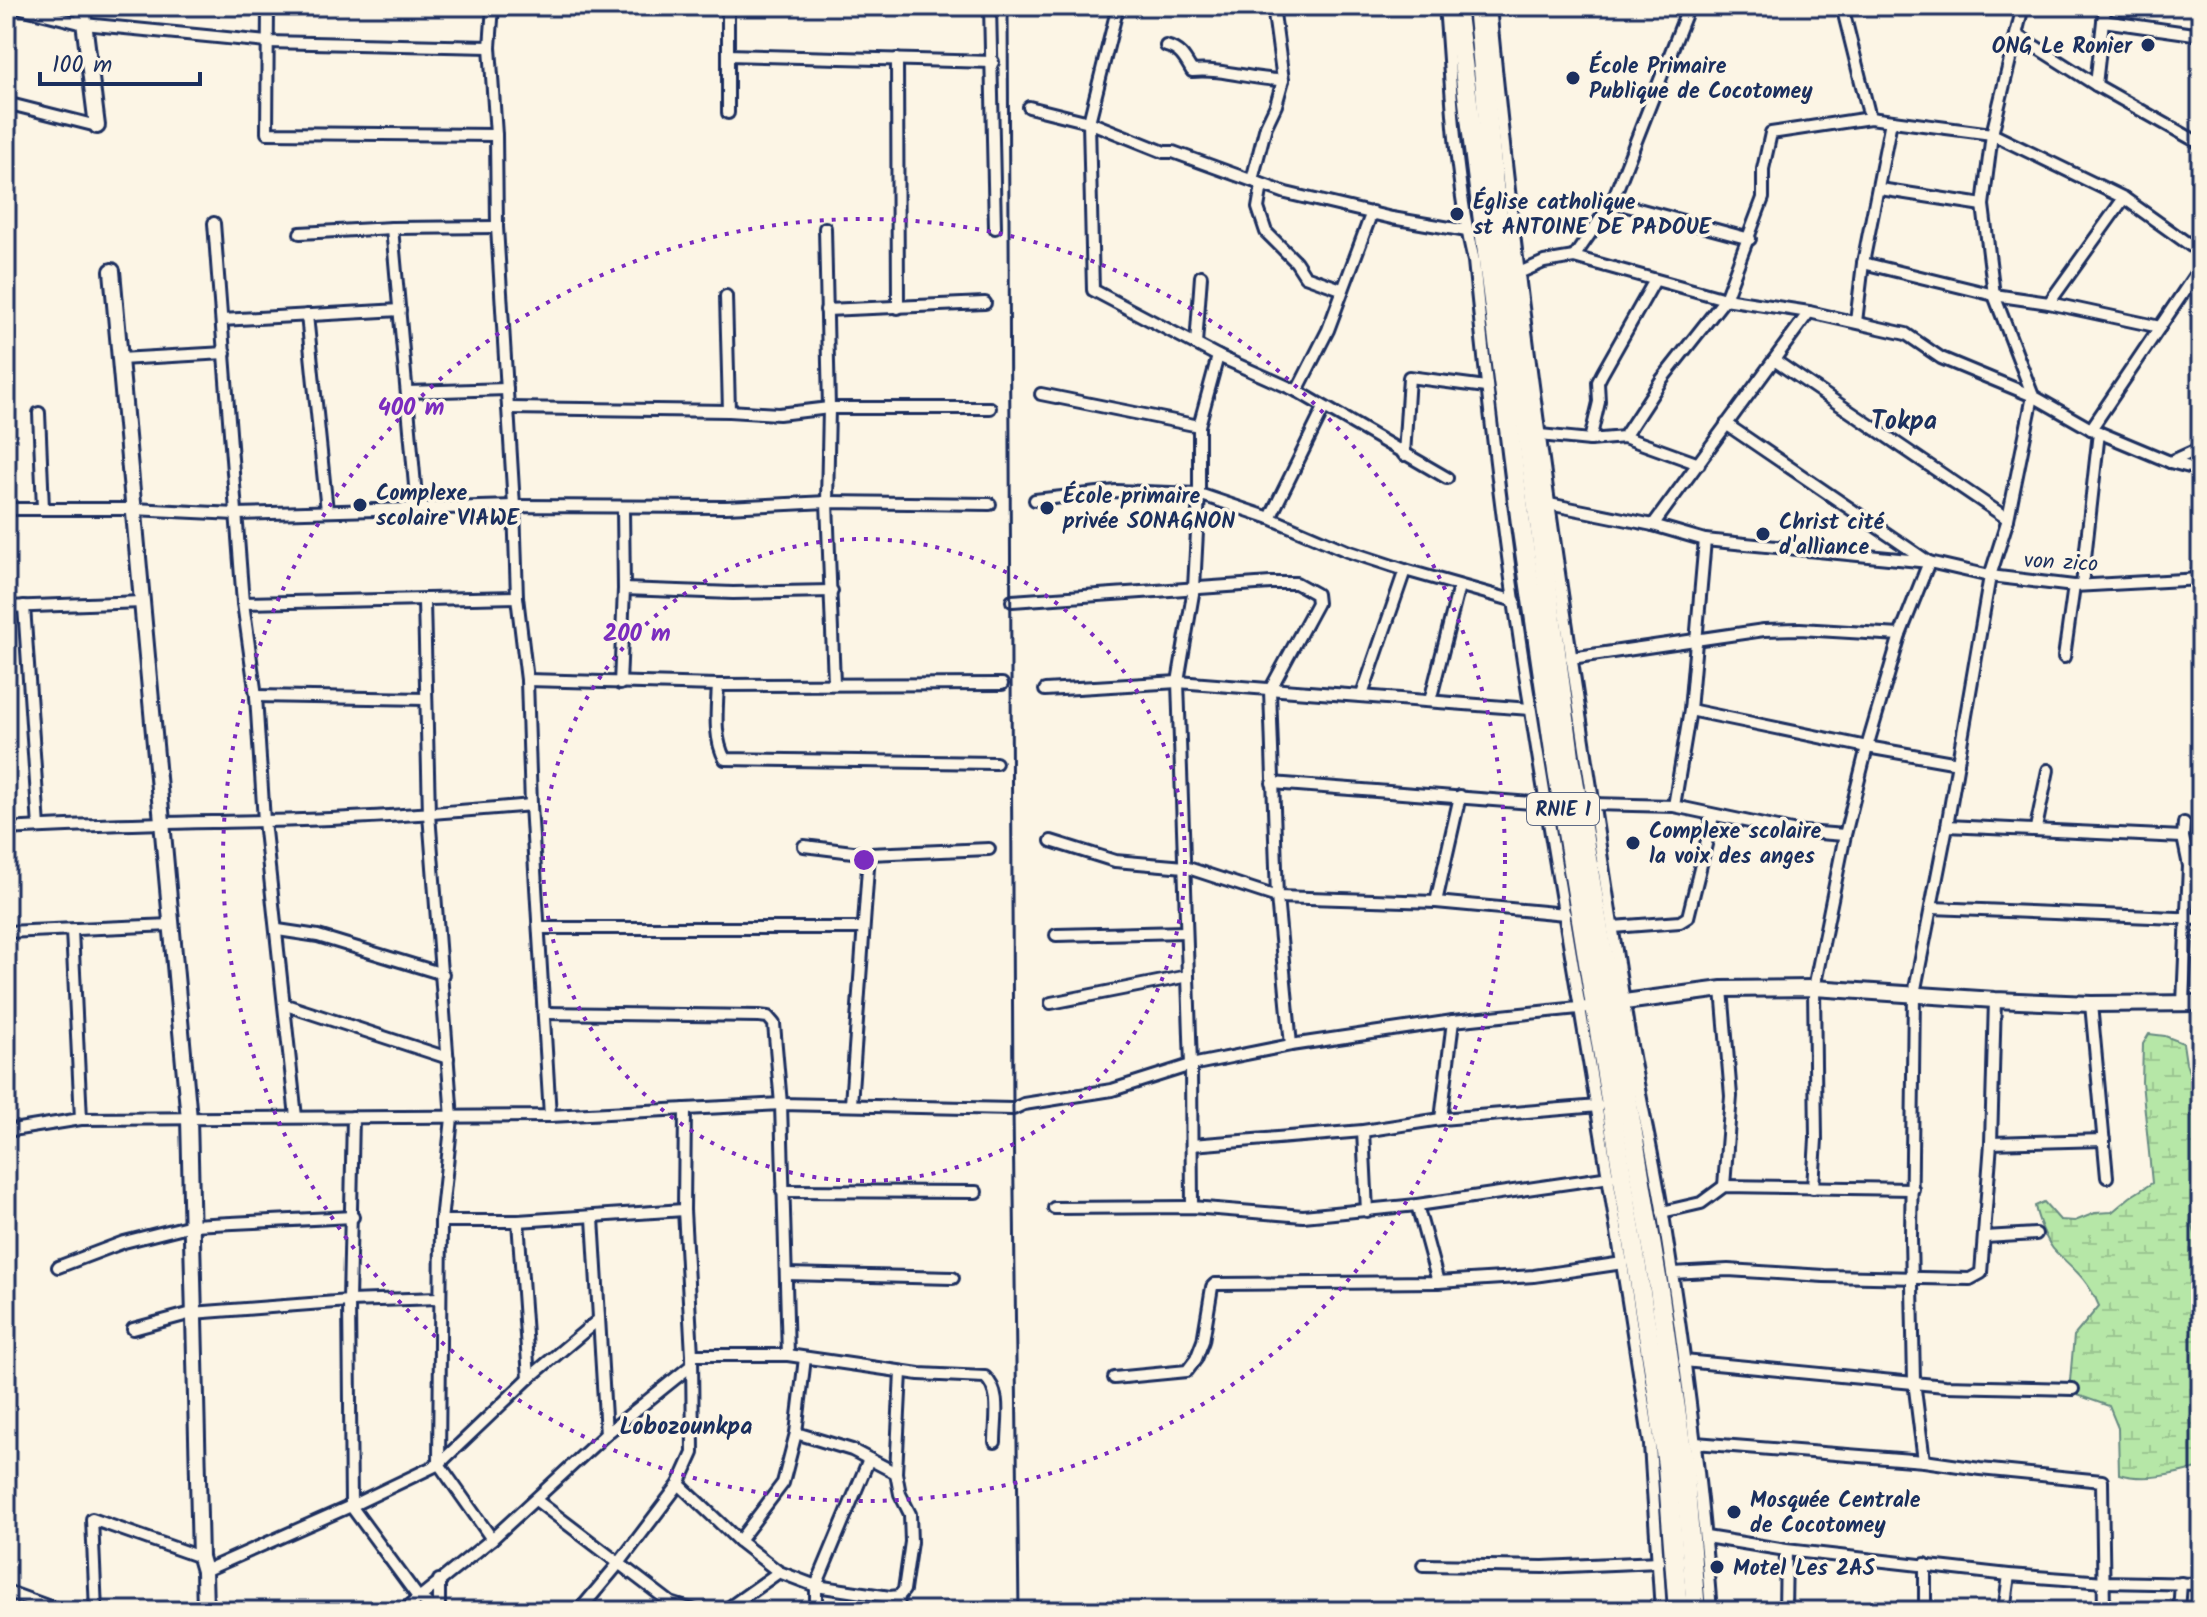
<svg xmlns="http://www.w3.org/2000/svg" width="2207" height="1617" font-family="Kalam,sans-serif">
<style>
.wetland{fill:url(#wetland-marsh);stroke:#688b82;stroke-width:2}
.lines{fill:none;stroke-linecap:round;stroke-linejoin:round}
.street-casing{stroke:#1b2f5e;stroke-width:16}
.secondary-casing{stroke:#1b2f5e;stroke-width:20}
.highway-casing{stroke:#1b2f5e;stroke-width:24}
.street{stroke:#fcf5e5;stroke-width:10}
.secondary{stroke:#fcf5e5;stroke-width:14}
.highway{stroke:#fcf5e5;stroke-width:18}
.rail{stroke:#1b2f5e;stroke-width:3}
.ring{fill:none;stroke:#7b2cbf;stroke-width:4;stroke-dasharray:4 8}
.poi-dot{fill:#1b2f5e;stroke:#fcf5e5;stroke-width:3}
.labels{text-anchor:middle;stroke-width:7;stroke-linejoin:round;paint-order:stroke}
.shield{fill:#fcf5e5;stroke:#5e6a86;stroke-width:2}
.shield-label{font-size:20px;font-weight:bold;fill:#1b2f5e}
.poi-label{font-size:22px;font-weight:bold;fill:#1b2f5e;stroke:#fcf5e5;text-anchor:start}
.street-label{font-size:22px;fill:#1b2f5e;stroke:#fcf5e5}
.neighbourhood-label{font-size:24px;font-weight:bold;fill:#1b2f5e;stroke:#fcf5e5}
.quarter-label{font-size:26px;font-weight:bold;fill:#1b2f5e;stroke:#fcf5e5}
.centre{fill:#7b2cbf;stroke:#fcf5e5;stroke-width:4}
.ring-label{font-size:24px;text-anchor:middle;font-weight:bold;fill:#7b2cbf;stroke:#fcf5e5;stroke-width:7;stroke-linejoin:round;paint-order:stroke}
</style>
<defs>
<pattern id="wetland-marsh" width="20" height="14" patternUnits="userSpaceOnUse" patternTransform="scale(2)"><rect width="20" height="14" fill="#b6e7a7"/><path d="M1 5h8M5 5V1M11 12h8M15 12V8" fill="none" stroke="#9cc692"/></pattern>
</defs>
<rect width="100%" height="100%" fill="#fcf5e5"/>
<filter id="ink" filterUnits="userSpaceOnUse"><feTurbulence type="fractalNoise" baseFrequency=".0125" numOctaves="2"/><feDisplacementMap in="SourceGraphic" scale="16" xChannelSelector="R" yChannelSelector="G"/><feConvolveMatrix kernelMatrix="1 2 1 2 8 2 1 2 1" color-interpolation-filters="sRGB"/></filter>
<g filter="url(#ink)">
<path class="wetland" d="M2149 1034 2165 1036 2183 1043 2186 1063 2193 1084 2201 1074V1178L2196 1181C2195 1208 2185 1219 2201 1245V1467C2176 1474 2145 1482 2119 1474L2118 1428 2109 1406 2069 1392 2074 1336 2099 1306C2088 1280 2075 1270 2056 1252 2047 1244 2037 1217 2035 1206L2044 1202 2060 1220 2075 1221 2095 1213 2112 1212 2130 1197 2152 1183 2142 1082 2143 1044Z"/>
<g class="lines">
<defs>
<g id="street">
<path d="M13 6 84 24 267 42 490 47"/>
<path d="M268 6 267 133 496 135"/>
<path d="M493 6 490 47 496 135 497 227 514 506 517 597 527 680 531 805 550 1116"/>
<path d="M728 6V113"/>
<path d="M990 6 995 228"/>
<path d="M1118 6 1089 122 1093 290 1218 356 1297 391 1447 478"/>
<path d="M1273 6 1283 80 1276 105 1266 126 1252 180 1262 185 1258 208 1266 232 1296 262 1305 276 1341 289"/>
<path d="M1445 6C1452 90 1454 178 1474 261 1489 411 1506 562 1531 711 1567 938 1608 1164 1642 1392L1650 1445 1661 1611"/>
<path d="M1490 6C1521 344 1574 679 1626 1015 1636 1082 1652 1148 1663 1215 1684 1346 1701 1479 1711 1611"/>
<path d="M1842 6 1870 118"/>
<path d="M2103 21 2106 6"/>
<path d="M2017 35 2096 85 2201 144"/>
<path d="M1166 46C1181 50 1185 59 1192 71 1223 68 1252 80 1283 80"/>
<path d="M728 55 993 62"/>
<path d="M897 59 898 308"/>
<path d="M2096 85 2103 21 2201 35"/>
<path d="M6 103 97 126"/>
<path d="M1029 107 1089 122 1164 152H1173L1286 193 1392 218 1467 231"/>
<path d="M1880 189 1983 205"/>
<path d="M1612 202 1750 239"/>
<path d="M214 223 243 603 256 696 264 821 296 1117"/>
<path d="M392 228 417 508"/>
<path d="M825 228 829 408 827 502 834 683"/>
<path d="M300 233 392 228 497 227"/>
<path d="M1574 257 1612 202 1689 6"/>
<path d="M1863 263 1994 295 2049 303 2160 327"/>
<path d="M1519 273 1544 262 1574 257 1725 299 1809 312 1906 334 1941 358 2033 396 2091 429 2170 462 2201 470"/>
<path d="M726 296 729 411"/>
<path d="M2049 303 2124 198"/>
<path d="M826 310 985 303"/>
<path d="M307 315 327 511"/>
<path d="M222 320 400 310"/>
<path d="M1856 322 1863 263 1891 121"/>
<path d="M1196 344 1201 276"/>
<path d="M120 359 225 353"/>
<path d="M1774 360 2008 519"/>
<path d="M1297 391 1328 330 1372 212"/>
<path d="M408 392 507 389"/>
<path d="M1041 394 1199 426"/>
<path d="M508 408 729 411 779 414 829 408H990"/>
<path d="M39 413 43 508"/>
<path d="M1726 424 1927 561"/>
<path d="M2091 429 2201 266"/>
<path d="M1540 435 1590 440 1624 437 1699 464"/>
<path d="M1624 437 1662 379 1725 299 1763 198V169L1771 133 1870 118 1992 134 2124 198 2201 253"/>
<path d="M1590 440 1599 402 1598 382 1602 374 1655 280"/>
<path d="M1404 455 1409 377 1486 387"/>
<path d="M2170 462 2201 448"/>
<path d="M1035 500 1116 491 1199 494 1270 518 1347 551 1405 570 1515 601"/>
<path d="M1549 504 1653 525 1705 540 1929 562 1990 576 2074 586 2201 579"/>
<path d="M6 509H133L236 514 514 506 726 507 827 502 990 504"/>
<path d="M1270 518 1324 408"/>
<path d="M1653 525 1809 312"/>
<path d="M2194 578 2201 568"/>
<path d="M2082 585 2099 432"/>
<path d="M624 589 733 593 832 591"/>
<path d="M424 601 429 814 452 1118 441 1221 439 1464 492 1539"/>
<path d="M1012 601 1271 583H1296L1316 594 1317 603 1270 690 1277 897 1291 1045"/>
<path d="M243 603 517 597"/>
<path d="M24 606 39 827"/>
<path d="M6 607 142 602"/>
<path d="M2064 657 2074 586"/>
<path d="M1571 658 1764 630 1800 629 1900 635"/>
<path d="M527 680 718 685 1002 684"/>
<path d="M620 684 624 589 623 508"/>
<path d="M718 685C717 708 713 738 725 759L996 763"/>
<path d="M1045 690 1178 682 1530 709"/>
<path d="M1362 695 1405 570"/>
<path d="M256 696 426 699"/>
<path d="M1430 701 1459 586"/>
<path d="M1690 710 1867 747 1958 763"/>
<path d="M1272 783 1546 804"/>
<path d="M1592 804 1674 806 1792 831 1845 835"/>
<path d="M1674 806 1690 710 1705 540"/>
<path d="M1947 826 2183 837"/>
<path d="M2036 828 2048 770"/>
<path d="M6 829C92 824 177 823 263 821 352 820 442 813 531 805"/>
<path d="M1051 841 1115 861 1185 867 1277 897 1436 902 1565 914"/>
<path d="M804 846 869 854 989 849"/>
<path d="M1436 902 1460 796"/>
<path d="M1932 908 2201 919"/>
<path d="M1613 927 1680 922 1688 917 1713 816"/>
<path d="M539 928H863"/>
<path d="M72 930 81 1119"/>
<path d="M278 930 318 936 443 974"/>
<path d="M6 932 171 925"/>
<path d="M1056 935 1185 932"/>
<path d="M1722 989 1731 1096 1724 1186"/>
<path d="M1051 1003 1188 976"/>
<path d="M2183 1003 2189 866 2183 837 2184 823"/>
<path d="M2091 1004 2107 1177"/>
<path d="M286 1005 448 1058"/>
<path d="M544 1013 759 1016 768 1017 774 1024 781 1104 788 1355"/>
<path d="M851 1104 869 854"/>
<path d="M353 1117 349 1301 351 1506 418 1597 439 1611"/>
<path d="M1441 1119 1453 1021"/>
<path d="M6 1131 81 1119 550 1116 781 1104 1013 1109 1024 1104 1112 1090 1191 1065 1291 1045 1453 1021 1588 1007"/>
<path d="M1363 1131 1367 1211"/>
<path d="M1991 1143 2104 1140"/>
<path d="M1192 1145 1363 1131 1441 1119 1598 1106"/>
<path d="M1813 1188 1816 1139 1814 988 1845 835 1867 747 1900 635 1929 562"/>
<path d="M782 1191 976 1192"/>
<path d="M1417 1205 1438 1282"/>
<path d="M1192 1207 1191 1065 1178 682 1194 588 1199 494V426L1218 356"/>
<path d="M1054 1208 1192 1207 1303 1216 1417 1205 1610 1177"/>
<path d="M1662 1212 1701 1203 1724 1186 1913 1189"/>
<path d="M593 1218 606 1434"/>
<path d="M441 1221H518L684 1210"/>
<path d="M518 1221 529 1378"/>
<path d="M1985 1237 2036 1234"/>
<path d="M58 1267 124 1242 192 1225 353 1217"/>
<path d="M1672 1273 1728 1270 1824 1276 1970 1279 1981 1273 1991 1143 1995 1000"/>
<path d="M786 1274 953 1278"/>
<path d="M133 1329 192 1313 349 1301 439 1298"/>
<path d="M692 1355H788L919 1374 985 1377C1002 1392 995 1421 995 1442"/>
<path d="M1684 1361 1945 1386 2073 1389"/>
<path d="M1114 1378 1187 1371 1196 1359 1203 1341 1212 1287 1215 1284 1438 1282 1534 1276 1623 1263"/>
<path d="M796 1433 852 1450 896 1473"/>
<path d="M1695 1443 1924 1461 1980 1469 2102 1481 2104 1611"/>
<path d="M1924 1461 1914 1381 1911 1237 1914 994 1947 826 1990 576 2008 519 2033 396 1994 295 1983 205 1992 134 2023 6"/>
<path d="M679 1484 739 1541 779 1572 816 1586 869 1459"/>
<path d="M536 1500 671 1603 696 1611"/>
<path d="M1706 1537 1786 1550 2009 1575 2105 1582 2201 1584"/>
<path d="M739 1541 783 1483 796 1433 805 1358"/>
<path d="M1423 1565 1543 1567 1659 1562"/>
<path d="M204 1571 351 1506 439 1464 529 1378 598 1320"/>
<path d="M6 1591 61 1611"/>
<path d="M96 1611 92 1519 200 1557"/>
<path d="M403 1611 492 1539 606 1434 692 1365"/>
<path d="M439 1611V1580"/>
<path d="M579 1611 620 1562 679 1484 693 1453 692 1355 684 1210 685 1109"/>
<path d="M724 1611 779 1572"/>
<path d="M816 1611V1586L890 1597 899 1596"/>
<path d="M898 1611 899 1596 904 1590 911 1542 910 1514 900 1494 896 1473 901 1372"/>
<path d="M1785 1611 1786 1550"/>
<path d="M1925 1611V1564"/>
<path d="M2004 1611 2009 1575"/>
<path d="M2179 1611 2181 1583"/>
</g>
<g id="secondary">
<path d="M82 6 97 126"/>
<path d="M112 271 189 1119 200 1557 204 1571 205 1611"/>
<path d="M1602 1005 1722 989 1814 988 1995 1000 2091 1004 2201 1003"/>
</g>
<g id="highway">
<path d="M1456 6 1521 524 1555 758 1656 1385 1667 1466 1678 1611"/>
<path d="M1477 6 1494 185 1570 756 1659 1289 1684 1465 1696 1611"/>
</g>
</defs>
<use href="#street" class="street-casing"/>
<use href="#secondary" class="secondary-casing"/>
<use href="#highway" class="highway-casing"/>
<use href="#street" class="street"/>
<use href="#secondary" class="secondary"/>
<use href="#highway" class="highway"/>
<path class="rail" d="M1008 6 1013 1109 1019 1611"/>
</g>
</g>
<g class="ring">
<circle cx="864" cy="860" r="321"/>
<circle cx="864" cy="860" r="641"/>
</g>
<g class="poi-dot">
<circle cx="2148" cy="45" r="8"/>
<circle cx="1573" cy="78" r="8"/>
<circle cx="1457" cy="214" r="8"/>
<circle cx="360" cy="505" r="8"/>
<circle cx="1047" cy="508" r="8"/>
<circle cx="1763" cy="534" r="8"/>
<circle cx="1633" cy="843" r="8"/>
<circle cx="1734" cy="1512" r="8"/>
<circle cx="1717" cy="1567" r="8"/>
</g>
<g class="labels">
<rect class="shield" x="1527" y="793" width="72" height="32" rx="6"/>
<g class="shield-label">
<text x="1563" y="816">RNIE 1</text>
</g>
<g class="poi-label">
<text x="2132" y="53" text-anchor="end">ONG Le Ronier</text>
<text x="1589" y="73">École Primaire<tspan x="1589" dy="25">Publique de Cocotomey</tspan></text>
<text x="1473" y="209">Église catholique<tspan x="1473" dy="25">st ANTOINE DE PADOUE</tspan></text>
<text x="376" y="500">Complexe<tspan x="376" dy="25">scolaire VIAWE</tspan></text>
<text x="1063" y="503">École primaire<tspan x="1063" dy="25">privée SONAGNON</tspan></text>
<text x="1779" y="529">Christ cité<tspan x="1779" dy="25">d'alliance</tspan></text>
<text x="1649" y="838">Complexe scolaire<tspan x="1649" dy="25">la voix des anges</tspan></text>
<text x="1750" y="1507">Mosquée Centrale<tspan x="1750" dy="25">de Cocotomey</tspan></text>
<text x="1733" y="1575">Motel Les 2AS</text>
</g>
<g class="street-label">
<text transform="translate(2061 561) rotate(3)" y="8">von zico</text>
</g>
<g class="neighbourhood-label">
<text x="686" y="1434">Lobozounkpa</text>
</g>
<g class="quarter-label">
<text x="1904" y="429">Tokpa</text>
</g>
</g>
<circle cx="864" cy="860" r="12" class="centre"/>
<g class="ring-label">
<text x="411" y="415">400 m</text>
<text x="637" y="641">200 m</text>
</g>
<rect width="2207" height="1617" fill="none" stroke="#fcf5e5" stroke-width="32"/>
<rect x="16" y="16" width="2175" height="1585" fill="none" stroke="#1b2f5e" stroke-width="3" filter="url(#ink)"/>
<path d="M40 72v12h160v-12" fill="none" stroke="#1b2f5e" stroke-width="4"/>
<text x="52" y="72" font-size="24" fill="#1b2f5e" stroke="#fcf5e5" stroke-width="6" paint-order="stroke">100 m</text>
</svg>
